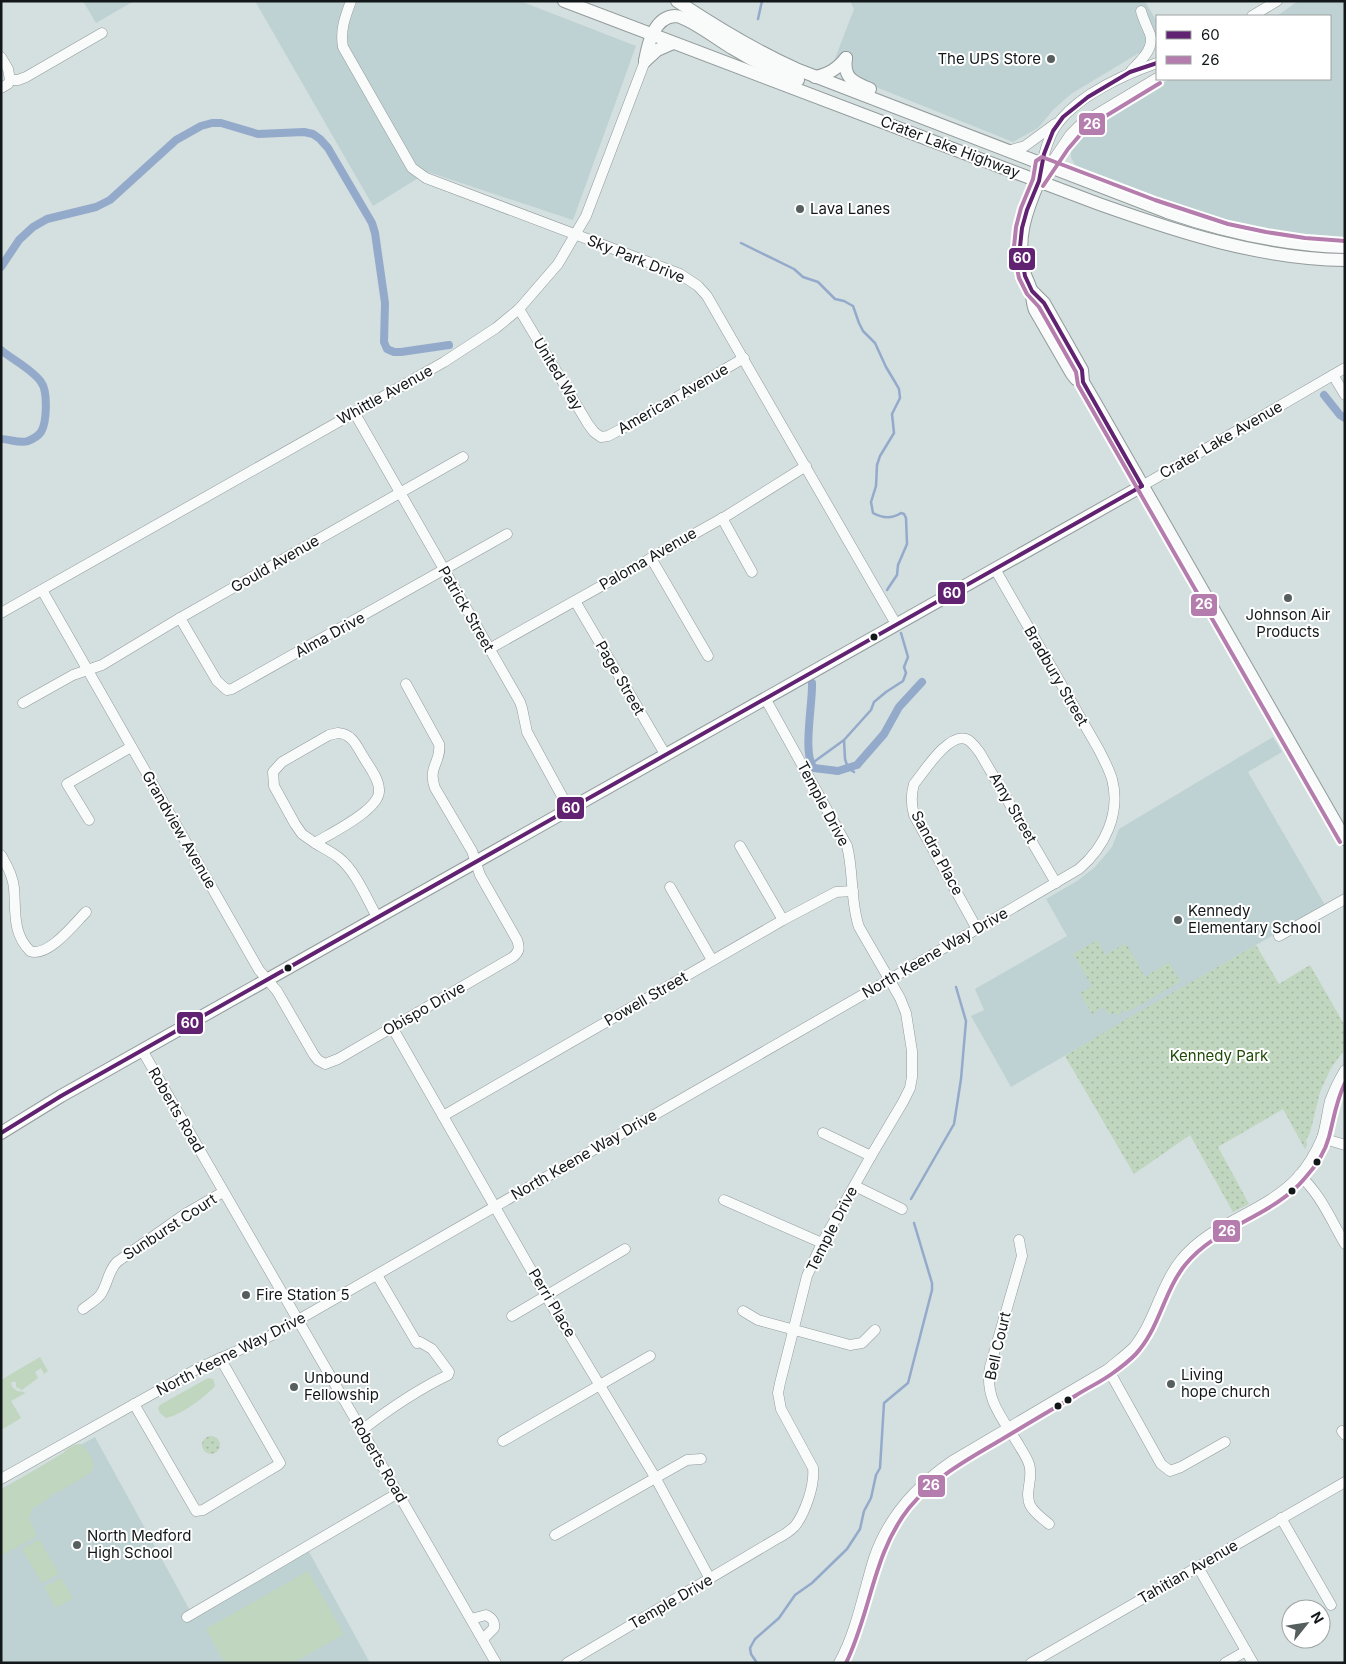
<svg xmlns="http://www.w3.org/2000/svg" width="1346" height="1664" font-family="Inter,sans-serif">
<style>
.built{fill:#bfd2d3}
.grass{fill:#c0d6bf}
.park{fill:url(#park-dots)}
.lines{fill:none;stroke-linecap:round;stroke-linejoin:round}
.stream{stroke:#94aacb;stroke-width:2.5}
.canal{stroke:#94aacb;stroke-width:8}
.minor-casing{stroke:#929a9a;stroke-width:11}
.major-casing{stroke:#929a9a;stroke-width:14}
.minor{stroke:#f9fafa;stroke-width:10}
.major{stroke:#f9fafa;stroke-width:12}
.bus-1-casing{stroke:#fff;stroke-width:8}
.bus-2-casing{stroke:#fff;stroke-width:8}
.bus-1{stroke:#602271;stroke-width:4}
.bus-2{stroke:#b57dad;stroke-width:4}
.poi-dot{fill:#565e5e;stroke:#fff;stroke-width:2}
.bus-dot{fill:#121819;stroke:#fff;stroke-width:2}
.labels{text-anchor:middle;stroke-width:4;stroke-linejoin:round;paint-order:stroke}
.poi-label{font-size:15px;fill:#121819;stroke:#fff;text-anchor:start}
.street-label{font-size:15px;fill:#121819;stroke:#fff}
.park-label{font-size:15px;fill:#1f4b07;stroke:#fff}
.line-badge{stroke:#fff;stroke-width:2}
.badge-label{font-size:14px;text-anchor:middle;font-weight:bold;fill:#fff}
</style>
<defs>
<pattern id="park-dots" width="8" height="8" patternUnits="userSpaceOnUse" patternTransform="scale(1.25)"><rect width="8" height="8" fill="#c0d6bf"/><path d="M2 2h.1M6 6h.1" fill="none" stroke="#a4b7a4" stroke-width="1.8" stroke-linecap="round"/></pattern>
</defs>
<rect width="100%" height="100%" fill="#d4dfdf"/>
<g class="built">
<path d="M83 1H134L96 23Z"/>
<path d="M255 1H520L636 46 573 220 428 172 373 206Z"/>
<path d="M850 1H1145L1157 22V42L1071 94 1053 110 1038 128 1013 142 831 69 854 9Z"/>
<path d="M1298 1H1345V237L1285 232 1206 215 1126 187 1075 165 1071 157V150L1084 132 1110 114 1170 79H1330V16H1277Z"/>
<path d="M1273 737 1282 752 1248 772 1325 905 1011 1087 971 1016 984 1010 975 989 1067 936 1046 899 1077 881 1095 867 1112 847 1119 829Z"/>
<path d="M95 1437 193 1616 308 1550 370 1663H1V1489Z"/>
</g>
<g class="grass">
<path d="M40 1357 48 1371 44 1374 41 1368 35 1372 38 1378 22 1390 16 1387V1382H11L12 1387 17 1391 24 1392 25 1393 11 1401 21 1418 1 1430V1380Z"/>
<path d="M208 1378 213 1379 215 1386C205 1397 181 1415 166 1418L160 1413 158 1408 160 1405Z"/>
<path d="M81 1444C88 1452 97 1461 92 1472L57 1493V1492L51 1495V1497L32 1509 29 1518 37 1536 1 1556V1490L63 1453C67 1448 74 1444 81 1444Z"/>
<path d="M39 1539 59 1574 42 1583 22 1549Z"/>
<path d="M308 1571 344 1634 293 1663H225L206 1629Z"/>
<path d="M61 1578 73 1598 56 1608 44 1587Z"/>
</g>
<g class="park">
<path d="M1097 940 1105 955 1126 943 1145 977 1169 962 1180 982 1129 1011H1124L1118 1015 1114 1013 1109 1015 1104 1007 1092 1014 1080 993 1092 986 1073 954Z"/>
<path d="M1256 945 1279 984 1310 965 1345 1026V1049L1331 1068 1320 1092 1310 1133 1306 1140 1307 1145 1305 1149 1283 1109 1218 1147 1249 1204 1233 1212 1190 1135 1134 1174 1065 1056 1128 1018Z"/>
<circle cx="211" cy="1445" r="9"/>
</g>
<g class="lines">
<g class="stream">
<path d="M758 19 762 1"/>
<path d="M741 243 794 269 803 277 818 282 835 299 844 301 853 306 859 323 863 331 875 343 886 367 895 382 899 389 900 398 892 414 894 433 880 456 877 465 876 486 871 502 873 513C882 518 892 519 901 513L904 514 906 518 907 544 898 565 897 575 887 590"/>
<path d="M811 764 844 740"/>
<path d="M854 772 848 768 845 759 844 740 871 710 874 702 886 692 903 681 906 673 904 667 908 657 901 633"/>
<path d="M911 1199 954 1124 961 1079 966 1021 956 987"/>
<path d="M757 1663 751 1654 750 1648 755 1639 779 1618 795 1595 812 1583 847 1549 860 1529 864 1511 871 1498 876 1475 880 1468 884 1403 908 1383 932 1290V1283L914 1223"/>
</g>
<g class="canal">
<path d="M1 267 19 240 33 227 47 219 96 207 110 200 176 140 201 126 212 123H221L258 134 304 132 313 134 320 139 328 148 372 223 375 233 385 303 384 342 387 349 394 352H401L449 345"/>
<path d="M1 350C13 360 33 370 41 382 48 391 47 422 41 432 38 436 33 439 28 441 20 444 10 439 1 439"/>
<path d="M1324 395 1340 415 1345 418"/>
<path d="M812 683C813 702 802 755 814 768L838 771 857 765 884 734 899 707 922 682"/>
</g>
<defs>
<g id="minor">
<path d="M351 1C345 17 340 30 343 47L412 168 426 178 680 274 698 286 707 296 896 624"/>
<path d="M1252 16 1277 1"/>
<path d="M1 57 8 69 10 80"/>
<path d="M1131 71C1140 61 1155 49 1150 34 1147 26 1143 19 1141 11"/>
<path d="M10 80H18L26 77 102 33"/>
<path d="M1 88 8 84 10 80"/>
<path d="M1008 151 1025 146 1055 124"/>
<path d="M1045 172 1070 135 1082 123 1157 78"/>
<path d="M1039 181C1042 164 1045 145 1054 129 1074 97 1123 75 1157 63"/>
<path d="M519 309 588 424 594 432 601 437 608 436 629 425 744 358"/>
<path d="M1333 375 1345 395"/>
<path d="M354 412 520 702 522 708 527 732 569 809"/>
<path d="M1142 486 1345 368"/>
<path d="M722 518 752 572"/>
<path d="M651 558 708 656"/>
<path d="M42 590 259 970 277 991 314 1055 318 1060 325 1064 338 1059 513 957C519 952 520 948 517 940L480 875 472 851 435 788C427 766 442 762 439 744L406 684"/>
<path d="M575 601 665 754"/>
<path d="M1 613 444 362 496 328 519 309 558 264 586 216 645 61"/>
<path d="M180 618 217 681 227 690 232 689 507 534"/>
<path d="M489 649 728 515 806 466"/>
<path d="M23 703 73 675 102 665 180 618 463 457"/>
<path d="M338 733C353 734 357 747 364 758 370 768 379 779 379 790 381 809 331 833 315 843L302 834 295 824 274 786 273 772 282 762 329 735Z"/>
<path d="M89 820 67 784 131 747"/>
<path d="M315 843C323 848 332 852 339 858 355 870 367 899 377 917"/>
<path d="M740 846 783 920"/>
<path d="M1 855C7 865 13 876 14 888 16 911 12 933 30 951 48 958 74 924 86 912"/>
<path d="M670 887 712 960"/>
<path d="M977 929 914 815C911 804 911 794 914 784 924 772 948 733 966 739 972 741 976 748 980 753L1056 883"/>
<path d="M1279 936 1345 899"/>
<path d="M392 1027 546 1296 655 1477 710 1579"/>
<path d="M142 1050 496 1663"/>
<path d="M443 1116 783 920 836 892 853 891"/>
<path d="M823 1133 871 1156"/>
<path d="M1322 1138 1345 1145"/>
<path d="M1299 1175C1320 1193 1331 1220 1345 1244"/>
<path d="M855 1186 902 1209"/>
<path d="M724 1200 822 1243"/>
<path d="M1019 1240 1022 1256 990 1367C984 1400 1004 1420 1020 1447 1023 1452 1027 1458 1029 1464 1034 1478 1024 1492 1030 1505 1034 1513 1042 1518 1049 1524"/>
<path d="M83 1309C89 1304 97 1300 101 1294 108 1283 108 1271 117 1262L185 1214 223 1192"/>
<path d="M743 1311 758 1320 850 1345 862 1343 875 1330"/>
<path d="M512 1316 625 1249"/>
<path d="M1108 1369 1161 1464 1170 1471 1181 1467 1225 1442"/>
<path d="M134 1404 196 1511 203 1510 278 1465 280 1463 220 1358"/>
<path d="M362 1430C389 1409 417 1390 448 1375L449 1372 432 1349 420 1342 417 1343 377 1275"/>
<path d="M1342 1431 1345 1435"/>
<path d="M503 1441 650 1356"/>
<path d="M1 1479 195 1370C220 1357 247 1348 272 1335L977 929 1079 869C1105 847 1121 813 1112 779 1109 769 1104 760 1099 750L995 569"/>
<path d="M1281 1518 1331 1605"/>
<path d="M555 1535 687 1460 701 1459"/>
<path d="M1198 1567 1253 1663"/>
<path d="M187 1617 398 1493"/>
<path d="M471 1619 486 1615C492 1618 495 1621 494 1628L483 1639"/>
<path d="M567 1663 778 1538C784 1535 790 1531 795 1526 805 1513 815 1485 813 1468L781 1409 778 1393 780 1383 807 1276 822 1243 871 1156 903 1102 910 1088 912 1077V1051L906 1013 900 998 859 927C850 901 854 873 847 846L765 698"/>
<path d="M839 1663C857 1630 863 1593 874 1558 888 1517 917 1485 952 1461L1108 1369C1116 1362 1126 1355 1134 1347 1155 1321 1160 1286 1181 1260 1211 1222 1265 1213 1298 1177 1308 1166 1316 1152 1322 1138 1326 1126 1327 1113 1330 1101 1334 1090 1339 1080 1345 1070"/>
<path d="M1031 1663 1345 1482"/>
<path d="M1225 1663 1246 1651"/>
</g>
<g id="major">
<path d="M564 1C694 51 825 100 956 150 1004 168 1051 186 1099 204 1178 232 1260 259 1345 260"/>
<path d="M677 1C716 27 754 50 796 69L1167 212C1225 232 1283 245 1345 247"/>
<path d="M846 58C843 78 853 82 870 89"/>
<path d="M645 61C648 44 654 17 675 16 687 16 720 41 732 48 753 61 776 72 798 80"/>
<path d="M645 61 657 50 673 43"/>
<path d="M815 77C829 74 837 69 846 58"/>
<path d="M1039 181C1026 211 1016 239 1024 272 1026 279 1030 284 1031 291 1033 297 1032 303 1035 310L1072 374 1076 379 1083 382"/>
<path d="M1032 291 1044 303 1082 370 1083 382 1093 399 1345 839"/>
<path d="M1 1133 61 1096 1142 486"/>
</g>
</defs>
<use href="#minor" class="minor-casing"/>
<use href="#major" class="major-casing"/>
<use href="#minor" class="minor"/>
<use href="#major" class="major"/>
<defs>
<g id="bus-1">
<path d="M1142 486 1083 382 1082 370 1044 303 1032 291 1025 276 1020 247 1022 228 1027 210 1039 181 1044 154 1053 131 1063 117 1088 97 1130 72 1157 63"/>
<path d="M1 1133 61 1096 1142 486"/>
</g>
<g id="bus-2">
<path d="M1043 186 1068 149 1086 128 1160 83"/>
<path d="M1340 842 1078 385 1076 372 1039 307 1027 294 1019 278 1016 263 1014 247 1016 227 1021 208 1033 179 1036 161 1042 157 1155 200 1228 224 1266 232 1305 238 1345 241"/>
<path d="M846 1663C871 1612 873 1553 909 1508 934 1478 966 1460 999 1441 1024 1426 1049 1411 1075 1396 1087 1388 1101 1382 1113 1373 1122 1366 1133 1359 1140 1349 1160 1324 1165 1290 1185 1265 1217 1225 1273 1217 1305 1178 1315 1167 1325 1152 1329 1137 1334 1118 1336 1101 1345 1083"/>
</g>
</defs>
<use href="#bus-1" class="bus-1-casing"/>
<use href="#bus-2" class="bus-2-casing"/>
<use href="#bus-1" class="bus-1"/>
<use href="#bus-2" class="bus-2"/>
</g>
<g class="poi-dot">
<circle cx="1051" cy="59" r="5"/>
<circle cx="800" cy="209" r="5"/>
<circle cx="1288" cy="598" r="5"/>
<circle cx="1178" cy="920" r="5"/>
<circle cx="246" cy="1295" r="5"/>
<circle cx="1171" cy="1384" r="5"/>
<circle cx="294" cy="1387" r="5"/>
<circle cx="77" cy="1545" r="5"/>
</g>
<g class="bus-dot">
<circle cx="874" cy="637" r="4.5"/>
<circle cx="288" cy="968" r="4.5"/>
<circle cx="1317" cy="1162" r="4.5"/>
<circle cx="1292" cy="1191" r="4.5"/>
<circle cx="1068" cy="1400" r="4.5"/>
<circle cx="1058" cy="1406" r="4.5"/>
</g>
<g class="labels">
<g class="poi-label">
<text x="1041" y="64" text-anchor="end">The UPS Store</text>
<text x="810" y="214">Lava Lanes</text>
<text x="1288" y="620" text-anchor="middle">Johnson Air<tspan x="1288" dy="17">Products</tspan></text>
<text x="1188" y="916">Kennedy<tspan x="1188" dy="17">Elementary School</tspan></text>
<text x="256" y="1300">Fire Station 5</text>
<text x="1181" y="1380">Living<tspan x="1181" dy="17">hope church</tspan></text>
<text x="304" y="1383">Unbound<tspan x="304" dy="17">Fellowship</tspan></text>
<text x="87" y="1541">North Medford<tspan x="87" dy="17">High School</tspan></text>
</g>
<g class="street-label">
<text transform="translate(950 147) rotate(21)" y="5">Crater Lake Highway</text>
<text transform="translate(636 259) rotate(22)" y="5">Sky Park Drive</text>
<text transform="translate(558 374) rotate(59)" y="5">United Way</text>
<text transform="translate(385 395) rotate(-29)" y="5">Whittle Avenue</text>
<text transform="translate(673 399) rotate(-30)" y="5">American Avenue</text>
<text transform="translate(1221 440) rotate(-30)" y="5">Crater Lake Avenue</text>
<text transform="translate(648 559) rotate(-30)" y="5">Paloma Avenue</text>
<text transform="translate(275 564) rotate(-30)" y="5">Gould Avenue</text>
<text transform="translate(466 609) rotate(60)" y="5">Patrick Street</text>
<text transform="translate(330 635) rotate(-29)" y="5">Alma Drive</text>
<text transform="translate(1056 676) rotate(60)" y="5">Bradbury Street</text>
<text transform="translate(620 678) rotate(60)" y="5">Page Street</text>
<text transform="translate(823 804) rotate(62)" y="5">Temple Drive</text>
<text transform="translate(1013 808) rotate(60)" y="5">Amy Street</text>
<text transform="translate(179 830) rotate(60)" y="5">Grandview Avenue</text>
<text transform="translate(937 853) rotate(62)" y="5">Sandra Place</text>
<text transform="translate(935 953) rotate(-30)" y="5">North Keene Way Drive</text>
<text transform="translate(646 999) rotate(-30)" y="5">Powell Street</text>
<text transform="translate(424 1009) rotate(-30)" y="5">Obispo Drive</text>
<text transform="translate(176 1110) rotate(60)" y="5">Roberts Road</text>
<text transform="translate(584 1155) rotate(-30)" y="5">North Keene Way Drive</text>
<text transform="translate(170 1227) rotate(-33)" y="5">Sunburst Court</text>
<text transform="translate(832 1229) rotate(-63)" y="5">Temple Drive</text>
<text transform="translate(552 1303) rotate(59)" y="5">Perri Place</text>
<text transform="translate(998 1346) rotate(-77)" y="5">Bell Court</text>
<text transform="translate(231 1354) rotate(-27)" y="5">North Keene Way Drive</text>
<text transform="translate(379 1460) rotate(60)" y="5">Roberts Road</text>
<text transform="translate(1188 1572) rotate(-30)" y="5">Tahitian Avenue</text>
<text transform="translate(671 1602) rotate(-30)" y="5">Temple Drive</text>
</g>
<g class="park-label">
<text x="1219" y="1061">Kennedy Park</text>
</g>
</g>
<g class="line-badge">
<rect x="1078" y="112" width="28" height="24" rx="5" fill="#b57dad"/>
<rect x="1008" y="247" width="28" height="24" rx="5" fill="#602271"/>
<rect x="937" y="581" width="29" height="24" rx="5" fill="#602271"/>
<rect x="1190" y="593" width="28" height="24" rx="5" fill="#b57dad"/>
<rect x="556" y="796" width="29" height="24" rx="5" fill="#602271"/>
<rect x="176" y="1011" width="28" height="24" rx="5" fill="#602271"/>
<rect x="1212" y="1219" width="29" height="24" rx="5" fill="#b57dad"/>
<rect x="917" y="1474" width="29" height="24" rx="5" fill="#b57dad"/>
</g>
<g class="badge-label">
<text x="1092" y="129">26</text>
<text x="1022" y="263">60</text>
<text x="952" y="598">60</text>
<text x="1204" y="609">26</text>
<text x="571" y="813">60</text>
<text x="190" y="1028">60</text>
<text x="1227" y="1236">26</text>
<text x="931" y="1490">26</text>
</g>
<rect width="1346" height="1664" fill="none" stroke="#121819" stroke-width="5"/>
<rect x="1156" y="15" width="175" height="65" fill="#ffffff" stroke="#a0a3a3"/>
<rect x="1166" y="31" width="25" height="8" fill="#602271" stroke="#a0a3a3"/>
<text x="1201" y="40" font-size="15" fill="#121819">60</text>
<rect x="1166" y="56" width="25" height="8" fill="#b57dad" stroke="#a0a3a3"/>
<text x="1201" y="65" font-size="15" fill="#121819">26</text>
<g transform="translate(1306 1624) rotate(60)"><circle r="24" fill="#ffffff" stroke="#a0a3a3"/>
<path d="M0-4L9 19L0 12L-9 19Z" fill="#565e5e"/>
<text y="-8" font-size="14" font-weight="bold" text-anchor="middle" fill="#121819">N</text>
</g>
</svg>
